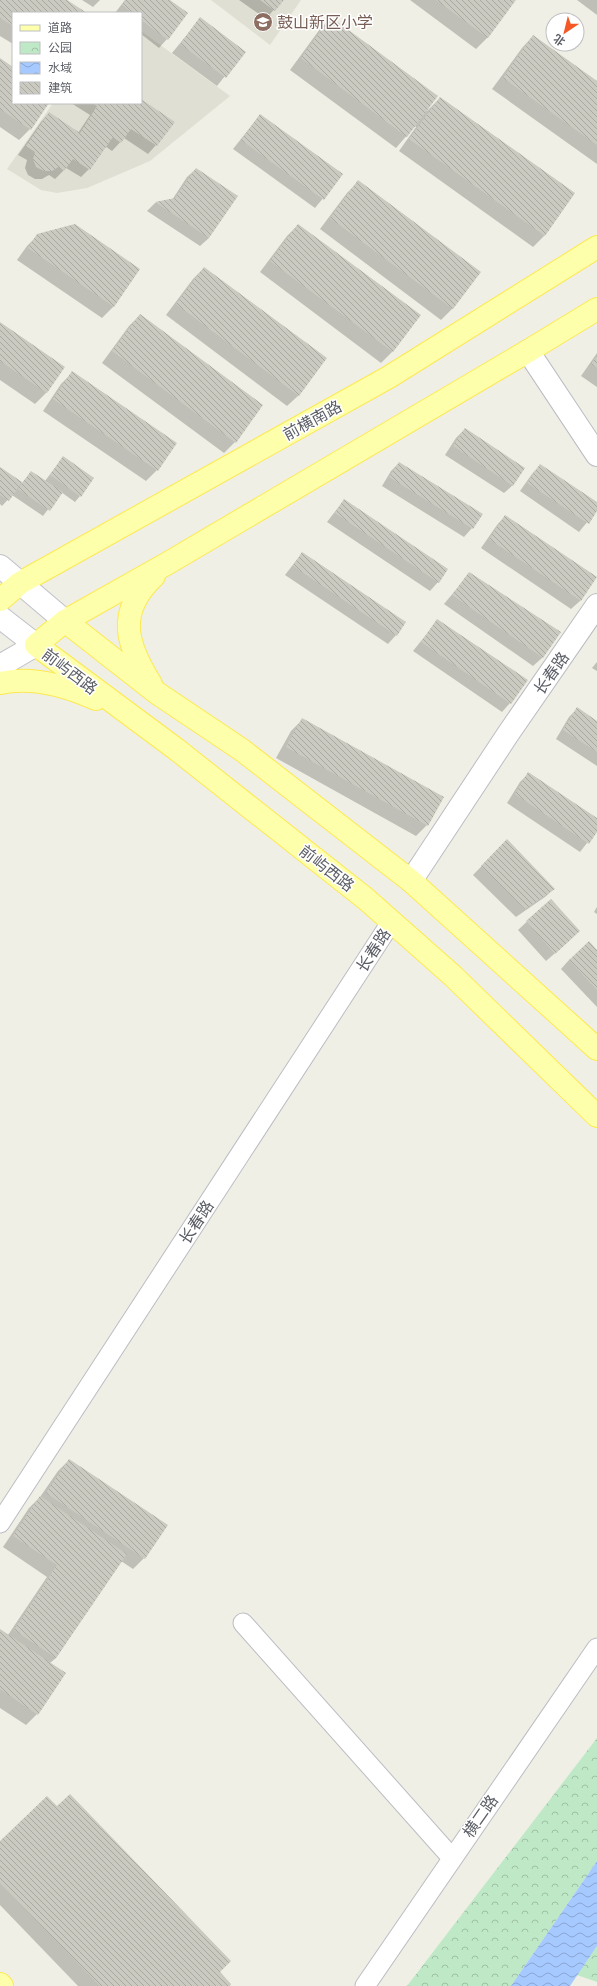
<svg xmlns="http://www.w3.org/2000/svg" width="597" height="1986" font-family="Jost,'Noto Sans SC',sans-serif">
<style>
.education{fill:#e0dfd3}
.park{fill:url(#park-crowns)}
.water{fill:url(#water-waves)}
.shadow{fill:#0003}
.building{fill:url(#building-back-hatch)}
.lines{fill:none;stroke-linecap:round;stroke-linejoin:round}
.minor-casing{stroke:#bcbdc4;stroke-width:21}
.tertiary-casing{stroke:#bcbdc4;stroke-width:24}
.secondary-casing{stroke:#bfc1c9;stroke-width:24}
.primary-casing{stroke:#fce952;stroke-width:24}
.minor{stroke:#fff;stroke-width:19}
.tertiary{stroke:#fff;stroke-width:22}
.secondary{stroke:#fff;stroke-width:22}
.primary{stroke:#feffab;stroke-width:22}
.labels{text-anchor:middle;stroke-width:3;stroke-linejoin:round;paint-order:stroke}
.education-label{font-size:16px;fill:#785e54;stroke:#fff;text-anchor:start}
.street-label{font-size:16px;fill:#5c5f66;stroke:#fff}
</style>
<defs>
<pattern id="park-crowns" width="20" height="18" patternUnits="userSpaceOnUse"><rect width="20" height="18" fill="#bfe9c6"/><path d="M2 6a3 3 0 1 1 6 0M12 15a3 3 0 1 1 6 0" fill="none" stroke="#9ec0a5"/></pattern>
<pattern id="water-waves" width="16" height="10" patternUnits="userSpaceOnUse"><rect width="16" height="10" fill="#a6c9ff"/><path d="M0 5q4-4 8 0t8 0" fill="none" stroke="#8aa6d2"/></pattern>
<pattern id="building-back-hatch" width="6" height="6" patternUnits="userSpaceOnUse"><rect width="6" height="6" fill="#cbcac1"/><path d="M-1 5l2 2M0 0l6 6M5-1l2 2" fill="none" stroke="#a8a7a1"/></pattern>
</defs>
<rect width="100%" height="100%" fill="#f0efe5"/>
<g class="education">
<path d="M211 0H301L270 45Z"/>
<path d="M141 31 230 96 150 161 87 188 57 193 41 190 7 169 53 103H141Z"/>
</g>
<g class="park">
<path d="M597 1738V1861L511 1986H407Z"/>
<path d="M597 1946V1982L577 1975Z"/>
</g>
<path class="water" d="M597 1861V1946L570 1986H511Z"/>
<g class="shadow">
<path d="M0 0H65L85 13H13V44L0 36Z"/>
<path d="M82 0H100L93 7Z"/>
<path d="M125 0H168L167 39 159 48 141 34V13H115Z"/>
<path d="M239 0H282L266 19Z"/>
<path d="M410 0H514L487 38 476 49Z"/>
<path d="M577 0H597V15Z"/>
<path d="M331 18 427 111 440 98 574 194 544 236 533 247 399 151 416 127 415 126 396 148 290 70 320 29Z"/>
<path d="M200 19 244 52 217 86 172 53Z"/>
<path d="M533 36 597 82V164L492 89 522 48Z"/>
<path d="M0 59 13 68V103H47L30 129 19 140 0 127Z"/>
<path d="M141 101 156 145 148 154 124 138 112 151 105 146 89 169 81 177 66 168 55 179 49 175 42 179H35L28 175 25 168 27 160 18 155 41 122 49 113 78 133 90 115 71 103H141Z"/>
<path d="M260 115 342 175 315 208 233 149Z"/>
<path d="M196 169 209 238 200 246 147 211 155 203 172 200 187 177Z"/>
<path d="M358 182 479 272 452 309 441 320 320 229 347 193Z"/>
<path d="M298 225 420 315 392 352 381 363 260 272 287 236Z"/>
<path d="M38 235 139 270 113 307 102 318 17 260 27 246Z"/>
<path d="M204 268 299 395 287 406 166 315 193 279Z"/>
<path d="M140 315 235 442 224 453 102 363 129 326Z"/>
<path d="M0 323 64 367 46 393 35 404 0 380Z"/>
<path d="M597 353V387L581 376Z"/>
<path d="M72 373 157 470 146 481 43 411 61 384Z"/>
<path d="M465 429 513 485 504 493 445 455 456 438Z"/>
<path d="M63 457 80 496 75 502 61 492 43 516 12 495 2 506 0 504V468L22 483 31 472 45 481Z"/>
<path d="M399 463 472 528 464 537 382 486 391 471Z"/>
<path d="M540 465 597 504V510L579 532 520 491 532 474Z"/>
<path d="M344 500 438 582 430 591 327 522Z"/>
<path d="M505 516 596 577 580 601 571 609 481 548 497 525Z"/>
<path d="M302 553 396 635 388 644 285 575Z"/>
<path d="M469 574 559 632 542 658 533 666 444 604Z"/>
<path d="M438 620 510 703 502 712 413 651Z"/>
<path d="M597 662V671L592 668Z"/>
<path d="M577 709 597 722V766L556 739 569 717Z"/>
<path d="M302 720 427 825 416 836 276 758 291 731Z"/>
<path d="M529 773 597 819V830L580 852 507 803 520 782Z"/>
<path d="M507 840 554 889 545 897 516 917 473 875Z"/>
<path d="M550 900 570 940 546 961 518 930Z"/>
<path d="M597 907V914L594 912Z"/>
<path d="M597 952V1007L561 969 569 960Z"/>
<path d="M69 1460 144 1558 133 1569 121 1561 56 1658 50 1663 37 1714 26 1725 0 1708V1630L8 1635 47 1577 3 1547 29 1508 40 1497 58 1471Z"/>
<path d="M0 1842 218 1972 228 1986H78L0 1905Z"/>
</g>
<g class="building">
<path d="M0 0H67L87 13H13V26L0 18Z"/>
<path d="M126 0H170L188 13 168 40 141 20V13H132L122 5Z"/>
<path d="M260 0H284L275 11Z"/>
<path d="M436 0H516L488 38Z"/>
<path d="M200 17 246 52 226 78 180 44Z"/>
<path d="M331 17 438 96 407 137 301 58Z"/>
<path d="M533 35 597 81V145L503 78Z"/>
<path d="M0 58 13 67V103H49L31 130 0 109Z"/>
<path d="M440 97 575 193 545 236 409 139Z"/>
<path d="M141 99 175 122 157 146 131 129 121 143 113 137 90 170 73 159 64 171 58 167 52 171H44L36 167 33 159 35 152 26 146 49 112 80 133 97 106 92 103H141Z"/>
<path d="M260 114 343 174 324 200 241 140Z"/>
<path d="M196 168 238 196 209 238 155 202 175 198Z"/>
<path d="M358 180 481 272 453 309 330 218Z"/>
<path d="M75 224 140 269 114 307 28 248 37 234Z"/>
<path d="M298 224 421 315 393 352 270 261Z"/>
<path d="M204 267 327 358 299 396 176 304Z"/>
<path d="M140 314 263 405 236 443 112 351Z"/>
<path d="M0 322 65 367 47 393 0 361Z"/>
<path d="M597 356V368L591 364Z"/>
<path d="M72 371 177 443 158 471 53 399Z"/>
<path d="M465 428 525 468 513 486 453 446Z"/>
<path d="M63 456 94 478 81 497 50 475Z"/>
<path d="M399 462 483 514 473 529 389 477Z"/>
<path d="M540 464 597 502V511L589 524 527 483Z"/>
<path d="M0 467 22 482 9 501 0 495Z"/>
<path d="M31 471 63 492 50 511 18 489Z"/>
<path d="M344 499 448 569 439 583 335 513Z"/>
<path d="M505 515 597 577 581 601 489 539Z"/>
<path d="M302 552 406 622 397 636 293 566Z"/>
<path d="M469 572 561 632 543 658 452 595Z"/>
<path d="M437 619 528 680 511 704 421 642Z"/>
<path d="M577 707 597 721V752L563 730Z"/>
<path d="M302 718 444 797 428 826 286 747Z"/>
<path d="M528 772 597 818V832L589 844 515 794Z"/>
<path d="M507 839 555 889 525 909 481 866Z"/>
<path d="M551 899 580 931 555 954 526 921Z"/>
<path d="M589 941 597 950V990L569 960Z"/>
<path d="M69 1459 168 1525 145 1559 46 1493Z"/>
<path d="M40 1496 127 1554 56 1658 14 1630 57 1565 13 1536Z"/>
<path d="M0 1629 66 1673 38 1715 0 1689Z"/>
<path d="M70 1794 231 1961 220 1972 231 1984 230 1986H100L0 1883V1841L47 1796 57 1806Z"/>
</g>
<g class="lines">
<defs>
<g id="minor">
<path d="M0 1523 392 921"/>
<path d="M243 1623 452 1858"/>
<path d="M365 1986 597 1648"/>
</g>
<g id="tertiary">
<path d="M528 351 597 455"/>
<path d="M411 881 508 734 597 605"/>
</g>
<g id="secondary">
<path d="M0 566 65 621"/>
<path d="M0 617 36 645 0 666"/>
</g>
<g id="primary">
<path d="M597 309 528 351 168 563 65 621 36 645 176 749 366 899 453 976 597 1116"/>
<path d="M0 600 20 583 389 377 597 247"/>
<path d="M65 621 157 693 242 750 411 881 597 1049"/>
<path d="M0 683C32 676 67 686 96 699"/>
<path d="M151 684C126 644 116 612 154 576"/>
<path d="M0 1984 2 1986"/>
</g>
</defs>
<use href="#minor" class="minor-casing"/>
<use href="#tertiary" class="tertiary-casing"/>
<use href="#secondary" class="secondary-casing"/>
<use href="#primary" class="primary-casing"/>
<use href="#minor" class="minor"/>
<use href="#tertiary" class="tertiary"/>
<use href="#secondary" class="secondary"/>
<use href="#primary" class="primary"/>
</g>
<defs>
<symbol id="school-disc" viewBox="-11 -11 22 22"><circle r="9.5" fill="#8d6e63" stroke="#fff"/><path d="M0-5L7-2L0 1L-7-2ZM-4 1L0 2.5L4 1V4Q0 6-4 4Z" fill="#fff"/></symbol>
</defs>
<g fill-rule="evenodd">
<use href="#school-disc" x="252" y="11" width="22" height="22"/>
</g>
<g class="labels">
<g class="education-label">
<text x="277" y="28">鼓山新区小学</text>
</g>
<g class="street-label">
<text transform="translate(312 420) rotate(-29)" y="6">前横南路</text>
<text transform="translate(70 671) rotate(37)" y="6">前屿西路</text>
<text transform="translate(551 673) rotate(-55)" y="6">长春路</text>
<text transform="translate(327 868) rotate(38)" y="6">前屿西路</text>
<text transform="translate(373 950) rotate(-57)" y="6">长春路</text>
<text transform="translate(196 1222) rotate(-57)" y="6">长春路</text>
<text transform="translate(480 1816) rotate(-55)" y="6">横二路</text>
</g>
</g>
<rect x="12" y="12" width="130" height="92" fill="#ffffff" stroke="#bebfc2"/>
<rect x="20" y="25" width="20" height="6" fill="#feffab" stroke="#bebfc2"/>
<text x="48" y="32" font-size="12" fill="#5c5f66">道路</text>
<rect x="20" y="42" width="20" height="12" fill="url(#park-crowns)" stroke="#bebfc2"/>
<text x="48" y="52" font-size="12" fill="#5c5f66">公园</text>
<rect x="20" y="62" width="20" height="12" fill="url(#water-waves)" stroke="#bebfc2"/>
<text x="48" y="72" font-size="12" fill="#5c5f66">水域</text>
<rect x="20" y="82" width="20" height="12" fill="url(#building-back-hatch)" stroke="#bebfc2"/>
<text x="48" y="92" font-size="12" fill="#5c5f66">建筑</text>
<g transform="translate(565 32) rotate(215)"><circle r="19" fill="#ffffff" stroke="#bebfc2"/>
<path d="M0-3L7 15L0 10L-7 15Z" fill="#f65825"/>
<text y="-6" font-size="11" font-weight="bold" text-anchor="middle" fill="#5c5f66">北</text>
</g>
</svg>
